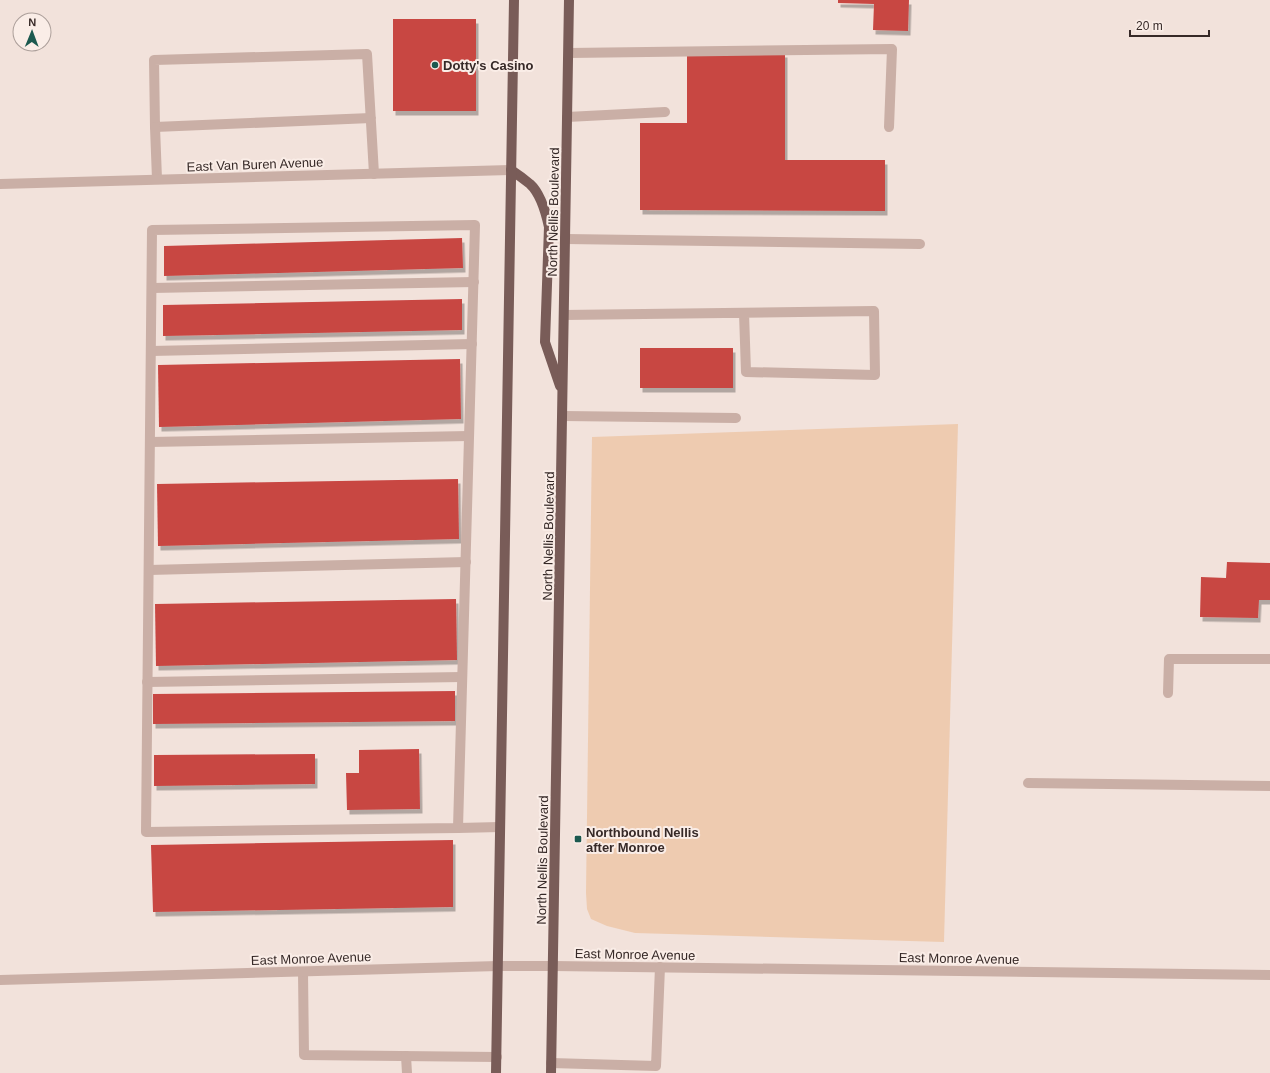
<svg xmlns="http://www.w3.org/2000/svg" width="1270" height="1073" font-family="Arial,sans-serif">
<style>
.sand{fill:#eecbb0}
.building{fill:#c84643;filter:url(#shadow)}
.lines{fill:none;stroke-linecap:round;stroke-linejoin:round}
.minor{stroke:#caafa6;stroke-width:10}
.major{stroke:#795c58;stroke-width:10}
.poi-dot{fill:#1c594f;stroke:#faede7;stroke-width:1.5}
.labels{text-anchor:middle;stroke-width:4;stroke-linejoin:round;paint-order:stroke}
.poi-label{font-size:13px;font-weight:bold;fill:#362927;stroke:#faede7;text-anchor:start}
.street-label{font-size:13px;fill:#362927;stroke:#faede7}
</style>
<defs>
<filter id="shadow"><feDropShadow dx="2.5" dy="4.5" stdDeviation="0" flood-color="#0004"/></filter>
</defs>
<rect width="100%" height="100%" fill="#f2e2db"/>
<path class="sand" d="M958 424 944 942 635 933 607 926 591 919 587 909 586 893 592 437Z"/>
<g class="building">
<path d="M838 0H909L908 31 873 30 874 4 838 3Z"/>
<rect x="393" y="19" width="83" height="92"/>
<path d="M687 53H785V160H885V211L640 210V123H687Z"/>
<path d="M462 238 463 268 164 276V246Z"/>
<path d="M462 299V330L163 336V305Z"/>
<rect x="640" y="348" width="93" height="40"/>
<path d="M460 359 461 419 159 427 158 365Z"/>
<path d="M458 479 459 539 158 546 157 484Z"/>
<path d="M1227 562 1270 563V600H1259L1258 618 1200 617 1201 577 1226 578Z"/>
<path d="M456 599 457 660 156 666 155 604Z"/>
<path d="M455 691V721L153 724V694Z"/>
<path d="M419 749 420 809 347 810 346 773H359V750Z"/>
<path d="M315 754V784L154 786V755Z"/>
<path d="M453 840V907L153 912 151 845Z"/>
</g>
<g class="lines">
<g class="minor">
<path d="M569 53 892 49 889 127"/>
<path d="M567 117 665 112"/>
<path d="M371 118 155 127 154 60 367 54 374 174"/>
<path d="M155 127 157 179"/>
<path d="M0 184 511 170"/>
<path d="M566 239 920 244"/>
<path d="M152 288 474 282"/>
<path d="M564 315 874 311 875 375 746 372 744 313"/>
<path d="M151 351 472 344"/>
<path d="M563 416 736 418"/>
<path d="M150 442 469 436"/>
<path d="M149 570 466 562"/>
<path d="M147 682 462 677"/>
<path d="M1168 693 1169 659H1270"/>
<path d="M1028 783 1270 786"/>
<path d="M458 828 475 225 152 230 146 832 458 828 500 827"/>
<path d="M303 972 304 1055 497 1057"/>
<path d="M0 980 498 966H553L1270 975"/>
<path d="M406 1056 407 1073"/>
<path d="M551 1063 656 1066 660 967"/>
</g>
<g class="major">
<path d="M511 170C517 174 524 179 530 184 541 194 546 213 549 227L545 342 560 386"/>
<path d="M496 1073 514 0"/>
<path d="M551 1073 569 0"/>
</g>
</g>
<g class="poi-dot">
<circle cx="435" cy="65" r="4"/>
<rect x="574" y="835" width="8" height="8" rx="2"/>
</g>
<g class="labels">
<g class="poi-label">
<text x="443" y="70">Dotty's Casino</text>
<text x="586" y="837">Northbound Nellis<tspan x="586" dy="15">after Monroe</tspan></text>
</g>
<g class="street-label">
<text transform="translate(255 164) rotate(-2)" y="5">East Van Buren Avenue</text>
<text transform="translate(553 212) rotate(-89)" y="5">North Nellis Boulevard</text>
<text transform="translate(548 536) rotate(-89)" y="5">North Nellis Boulevard</text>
<text transform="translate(542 860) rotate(-89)" y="5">North Nellis Boulevard</text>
<text transform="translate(635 954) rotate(1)" y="5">East Monroe Avenue</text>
<text transform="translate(311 958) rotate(-2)" y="5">East Monroe Avenue</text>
<text transform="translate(959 958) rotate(1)" y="5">East Monroe Avenue</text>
</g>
</g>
<g transform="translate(32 32) rotate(1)"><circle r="19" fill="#faede7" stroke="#ac9f9a"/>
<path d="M0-3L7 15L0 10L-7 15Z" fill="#1c594f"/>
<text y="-6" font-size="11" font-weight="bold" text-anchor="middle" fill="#362927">N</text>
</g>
<path d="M1130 30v6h79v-6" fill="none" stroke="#362927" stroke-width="2"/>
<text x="1136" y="30" font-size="12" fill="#362927" stroke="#faede7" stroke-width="3" paint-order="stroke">20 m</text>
</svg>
